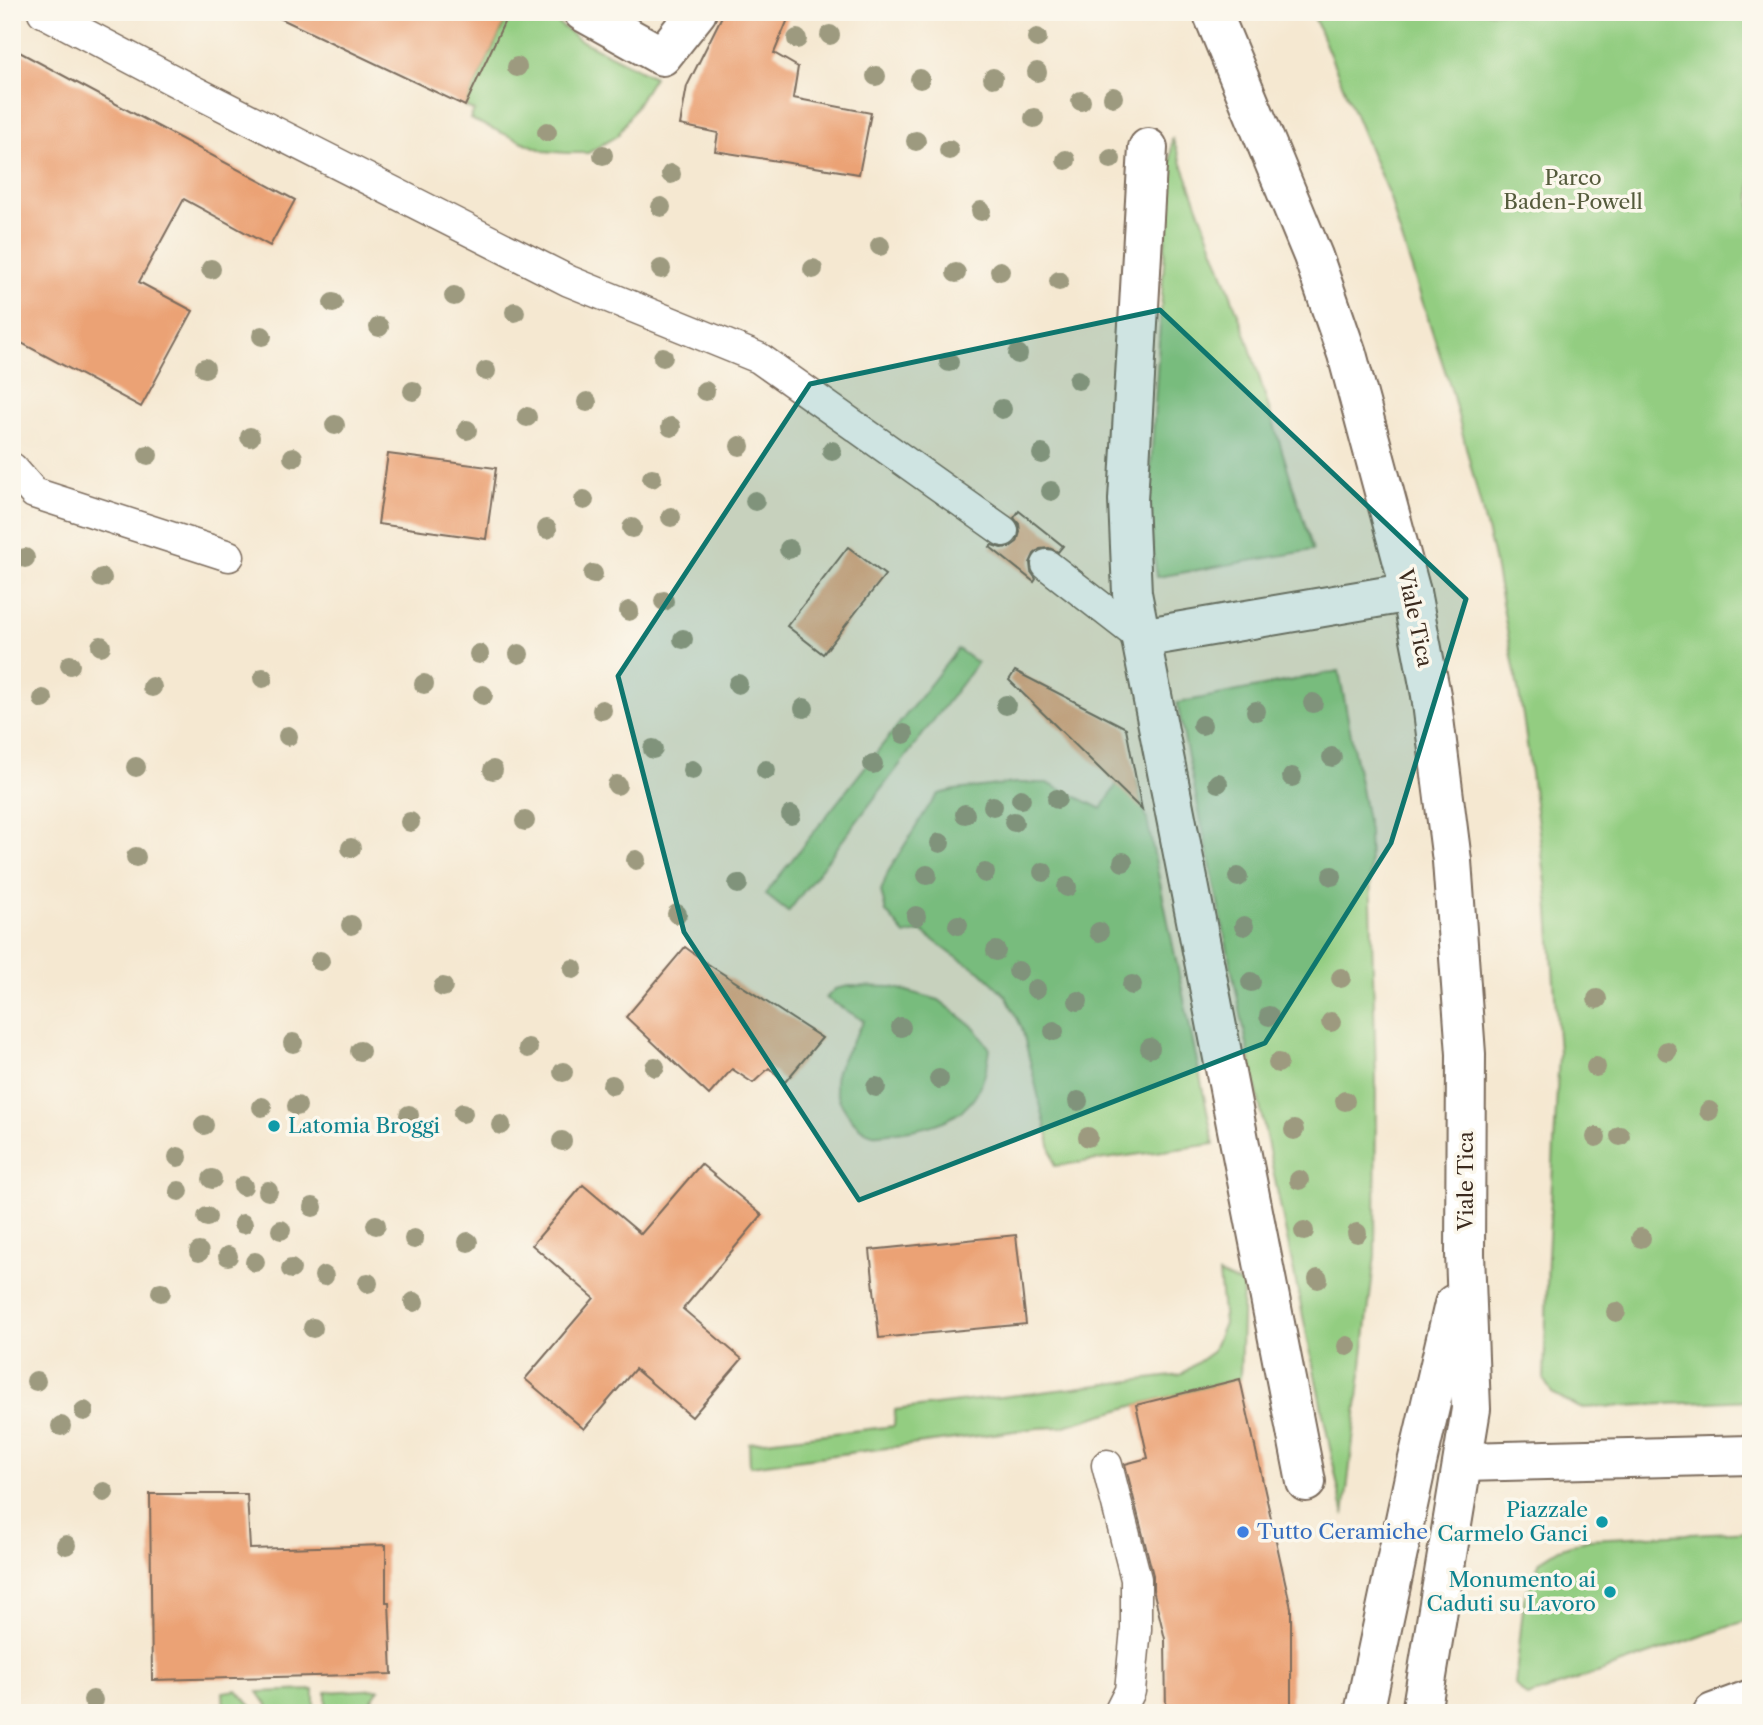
<svg xmlns="http://www.w3.org/2000/svg" width="1763" height="1725" font-family="'Libre Caslon Text',serif">
<style>
.green{fill:#93cd81;stroke:#677c50;stroke-width:2}
.building{fill:#eba275}
.lines{fill:none;stroke-linecap:round;stroke-linejoin:round}
.lane-casing{stroke:#7c6c5d;stroke-width:33}
.street-casing{stroke:#7c6c5d;stroke-width:42}
.secondary-casing{stroke:#7c6c5d;stroke-width:42}
.lane{stroke:#fff;stroke-width:30}
.street{stroke:#fff;stroke-width:38}
.secondary{stroke:#fff;stroke-width:38}
.tree{fill:#9d9a7f}
.marked{fill:#0f766e;fill-opacity:0.2;stroke:#0f766e;stroke-width:5;stroke-linejoin:round}
.culture-dot{fill:#0f9aa8;stroke:#fbf7ec;stroke-width:2.5}
.shop-dot{fill:#3f7fe0;stroke:#fbf7ec;stroke-width:2.5}
.labels{text-anchor:middle;stroke-width:7;stroke-linejoin:round;paint-order:stroke}
.park-label{font-size:21px;fill:#555b3c;stroke:#fbf7ec}
.street-label{font-size:21px;fill:#3b2a1e;stroke:#fbf7ec}
.culture-label{font-size:21px;fill:#0d838f;stroke:#fbf7ec;text-anchor:end}
.shop-label{font-size:21px;fill:#366cbe;stroke:#fbf7ec;text-anchor:start}
</style>
<rect width="100%" height="100%" fill="#fbf7ec"/>
<filter id="ink" filterUnits="userSpaceOnUse"><feTurbulence type="fractalNoise" baseFrequency=".0143" numOctaves="2"/><feDisplacementMap in="SourceGraphic" scale="14" xChannelSelector="R" yChannelSelector="G"/><feConvolveMatrix kernelMatrix="1 2 1 2 8 2 1 2 1" color-interpolation-filters="sRGB"/></filter>
<filter id="wash" filterUnits="userSpaceOnUse"><feTurbulence type="fractalNoise" baseFrequency=".00686" numOctaves="4" result="noise"/><feDisplacementMap in="SourceGraphic" scale="28" xChannelSelector="R" yChannelSelector="G"/><feGaussianBlur stdDeviation="1.57" result="paint"/><feColorMatrix in="noise" values="0 0 0 0 0 0 0 0 0 0 0 0 0 0 0 0 0 1.4 0 .05"/><feComposite in="paint" operator="in"/></filter>
<g filter="url(#wash)">
<rect width="100%" height="100%" fill="#f5e8d1"/>
<g class="green">
<path d="M485 12H543L580 40 654 77 618 135 588 153H567L544 151 470 119 474 111 465 106 505 22Z"/>
<path d="M1312 12H1751V1400L1580 1408 1552 1393 1544 1380 1548 1255 1559 1053 1548 897 1523 716 1493 554 1452 392 1398 227 1390 198Z"/>
<path d="M1172 137 1247 338 1313 550 1157 577 1148 513Z"/>
<path d="M958 649 977 663 788 912 765 894Z"/>
<path d="M1339 671 1369 831 1376 1077 1375 1255 1344 1516 1177 703Z"/>
<path d="M1136 779 1147 820 1214 1144 1055 1166 1022 1028 1006 996 980 971 953 955 921 931 905 935 886 912 881 891 888 872 927 809 939 794 955 790 1015 783H1047L1102 809 1116 785Z"/>
<path d="M849 986 892 987 939 1000 975 1028 990 1049C988 1065 985 1080 976 1095 959 1123 919 1130 889 1133 885 1133 878 1135 873 1134 855 1130 837 1102 835 1085 833 1067 856 1037 864 1021L826 998 835 989Z"/>
<path d="M1219 1274 1243 1285 1240 1379 1136 1405 1061 1427 1038 1428 750 1466 749 1443 894 1426 895 1410 1180 1375 1212 1352 1224 1323Z"/>
<path d="M1751 1531V1619L1527 1697 1515 1685 1524 1599 1540 1561 1559 1549 1588 1539Z"/>
<path d="M379 1689 363 1713H326V1692Z"/>
<path d="M237 1690 257 1713H224L223 1692Z"/>
<path d="M314 1690V1713H273L258 1692Z"/>
</g>
<g id="blocks">
<g class="building">
<path d="M267 12H509L465 106Z"/>
<path d="M724 12H791L774 53 798 67 793 98 871 113 859 174 715 151 718 133 680 125 687 86Z"/>
<path d="M12 48 295 200 270 246 184 199 139 282 193 311 141 407 12 338Z"/>
<path d="M388 454 496 468 486 539 378 524Z"/>
<path d="M1019 511 1063 546 1058 552 1049 548 1040 549 1034 554 1030 563 1031 572 1036 579 1034 582 990 547 992 545 1001 548 1010 547 1017 542 1020 532 1019 524 1014 518Z"/>
<path d="M848 547 885 575 823 654 787 626Z"/>
<path d="M1015 671 1126 728 1142 810 1009 680Z"/>
<path d="M685 947 708 964 822 1038 785 1082 769 1068 753 1083 732 1069 709 1095 626 1017Z"/>
<path d="M701 1164 762 1215 683 1309 742 1359 692 1417 635 1369 584 1429 525 1379 594 1298 532 1245 583 1185 641 1234Z"/>
<path d="M1016 1235 1026 1324 879 1338 870 1250Z"/>
<path d="M1240 1379 1291 1608V1713H1166L1165 1639 1153 1589V1575L1125 1464 1148 1458 1136 1405Z"/>
<path d="M150 1494H247L250 1549 386 1545V1602H389L392 1674 152 1680Z"/>
</g>
</g>
</g>
<g filter="url(#ink)">
<use href="#blocks" fill-opacity="0" stroke="#7c6c5d" stroke-width="2"/>
<g class="lines">
<defs>
<g id="lane">
<path d="M43 12 186 87 569 281 759 358 1003 531"/>
<path d="M12 468 34 493 229 556"/>
<path d="M1047 565 1141 638"/>
<path d="M1107 1465 1136 1579V1629L1130 1691 1119 1713"/>
</g>
<g id="street">
<path d="M583 12 662 56 697 12"/>
<path d="M1148 148 1128 500 1132 593 1306 1482"/>
<path d="M1141 638 1411 592"/>
</g>
<g id="secondary">
<path d="M1212 12 1313 256 1347 354 1411 592 1431 695 1452 861 1466 1054 1465 1254 1471 1409 1421 1713"/>
<path d="M1464 1462 1751 1455"/>
<path d="M1364 1713 1417 1463 1454 1304"/>
<path d="M1713 1713 1751 1699"/>
</g>
</defs>
<use href="#lane" class="lane-casing"/>
<use href="#street" class="street-casing"/>
<use href="#secondary" class="secondary-casing"/>
<use href="#lane" class="lane"/>
<use href="#street" class="street"/>
<use href="#secondary" class="secondary"/>
</g>
<g class="tree">
<circle cx="830" cy="35" r="10"/>
<circle cx="1037" cy="38" r="10"/>
<circle cx="797" cy="39" r="10"/>
<circle cx="517" cy="67" r="10"/>
<circle cx="1037" cy="72" r="10"/>
<circle cx="876" cy="76" r="10"/>
<circle cx="993" cy="78" r="10"/>
<circle cx="920" cy="79" r="10"/>
<circle cx="1113" cy="97" r="10"/>
<circle cx="1081" cy="101" r="10"/>
<circle cx="1034" cy="118" r="10"/>
<circle cx="547" cy="132" r="10"/>
<circle cx="916" cy="141" r="10"/>
<circle cx="949" cy="150" r="10"/>
<circle cx="603" cy="155" r="10"/>
<circle cx="1111" cy="159" r="10"/>
<circle cx="1066" cy="160" r="10"/>
<circle cx="671" cy="174" r="10"/>
<circle cx="661" cy="207" r="10"/>
<circle cx="981" cy="211" r="10"/>
<circle cx="880" cy="246" r="10"/>
<circle cx="211" cy="269" r="10"/>
<circle cx="661" cy="269" r="10"/>
<circle cx="813" cy="269" r="10"/>
<circle cx="1000" cy="271" r="10"/>
<circle cx="956" cy="273" r="10"/>
<circle cx="1059" cy="281" r="10"/>
<circle cx="454" cy="296" r="10"/>
<circle cx="333" cy="303" r="10"/>
<circle cx="515" cy="312" r="10"/>
<circle cx="379" cy="327" r="10"/>
<circle cx="262" cy="336" r="10"/>
<circle cx="1018" cy="354" r="10"/>
<circle cx="663" cy="357" r="10"/>
<circle cx="949" cy="362" r="10"/>
<circle cx="205" cy="368" r="10"/>
<circle cx="486" cy="371" r="10"/>
<circle cx="1078" cy="380" r="10"/>
<circle cx="413" cy="391" r="10"/>
<circle cx="705" cy="391" r="10"/>
<circle cx="587" cy="402" r="10"/>
<circle cx="1002" cy="409" r="10"/>
<circle cx="527" cy="417" r="10"/>
<circle cx="335" cy="425" r="10"/>
<circle cx="671" cy="427" r="10"/>
<circle cx="467" cy="430" r="10"/>
<circle cx="250" cy="437" r="10"/>
<circle cx="740" cy="446" r="10"/>
<circle cx="832" cy="451" r="10"/>
<circle cx="1042" cy="454" r="10"/>
<circle cx="148" cy="455" r="10"/>
<circle cx="293" cy="457" r="10"/>
<circle cx="652" cy="478" r="10"/>
<circle cx="1051" cy="491" r="10"/>
<circle cx="584" cy="500" r="10"/>
<circle cx="755" cy="501" r="10"/>
<circle cx="671" cy="517" r="10"/>
<circle cx="632" cy="528" r="10"/>
<circle cx="547" cy="529" r="10"/>
<circle cx="789" cy="549" r="10"/>
<circle cx="25" cy="558" r="10"/>
<circle cx="593" cy="574" r="10"/>
<circle cx="102" cy="578" r="10"/>
<circle cx="664" cy="601" r="10"/>
<circle cx="629" cy="611" r="10"/>
<circle cx="683" cy="639" r="10"/>
<circle cx="101" cy="646" r="10"/>
<circle cx="479" cy="654" r="10"/>
<circle cx="519" cy="654" r="10"/>
<circle cx="70" cy="665" r="10"/>
<circle cx="263" cy="678" r="10"/>
<circle cx="424" cy="684" r="10"/>
<circle cx="738" cy="684" r="10"/>
<circle cx="152" cy="687" r="10"/>
<circle cx="483" cy="695" r="10"/>
<circle cx="43" cy="699" r="10"/>
<circle cx="1313" cy="703" r="10"/>
<circle cx="1006" cy="705" r="10"/>
<circle cx="804" cy="708" r="10"/>
<circle cx="602" cy="710" r="10"/>
<circle cx="1256" cy="711" r="10"/>
<circle cx="1202" cy="725" r="10"/>
<circle cx="904" cy="734" r="10"/>
<circle cx="288" cy="736" r="10"/>
<circle cx="653" cy="749" r="10"/>
<circle cx="1332" cy="757" r="10"/>
<circle cx="873" cy="764" r="10"/>
<circle cx="136" cy="767" r="10"/>
<circle cx="493" cy="770" r="10"/>
<circle cx="692" cy="770" r="10"/>
<circle cx="766" cy="770" r="10"/>
<circle cx="1292" cy="777" r="10"/>
<circle cx="1218" cy="783" r="10"/>
<circle cx="617" cy="785" r="10"/>
<circle cx="1021" cy="799" r="10"/>
<circle cx="1057" cy="799" r="10"/>
<circle cx="993" cy="806" r="10"/>
<circle cx="965" cy="814" r="10"/>
<circle cx="791" cy="815" r="10"/>
<circle cx="525" cy="821" r="10"/>
<circle cx="410" cy="822" r="10"/>
<circle cx="1014" cy="822" r="10"/>
<circle cx="940" cy="843" r="10"/>
<circle cx="351" cy="848" r="10"/>
<circle cx="136" cy="857" r="10"/>
<circle cx="636" cy="860" r="10"/>
<circle cx="1123" cy="862" r="10"/>
<circle cx="1043" cy="872" r="10"/>
<circle cx="985" cy="873" r="10"/>
<circle cx="927" cy="875" r="10"/>
<circle cx="1332" cy="876" r="10"/>
<circle cx="1238" cy="877" r="10"/>
<circle cx="738" cy="884" r="10"/>
<circle cx="1067" cy="887" r="10"/>
<circle cx="677" cy="914" r="10"/>
<circle cx="916" cy="916" r="10"/>
<circle cx="351" cy="925" r="10"/>
<circle cx="958" cy="925" r="10"/>
<circle cx="1244" cy="926" r="10"/>
<circle cx="1099" cy="932" r="10"/>
<circle cx="996" cy="951" r="10"/>
<circle cx="320" cy="961" r="10"/>
<circle cx="573" cy="969" r="10"/>
<circle cx="1018" cy="971" r="10"/>
<circle cx="1341" cy="978" r="10"/>
<circle cx="1251" cy="982" r="10"/>
<circle cx="1132" cy="985" r="10"/>
<circle cx="443" cy="987" r="10"/>
<circle cx="1036" cy="989" r="10"/>
<circle cx="1597" cy="999" r="10"/>
<circle cx="1078" cy="1001" r="10"/>
<circle cx="1269" cy="1016" r="10"/>
<circle cx="1331" cy="1022" r="10"/>
<circle cx="901" cy="1027" r="10"/>
<circle cx="1054" cy="1031" r="10"/>
<circle cx="293" cy="1043" r="10"/>
<circle cx="528" cy="1048" r="10"/>
<circle cx="1150" cy="1048" r="10"/>
<circle cx="360" cy="1051" r="10"/>
<circle cx="1667" cy="1051" r="10"/>
<circle cx="1278" cy="1063" r="10"/>
<circle cx="655" cy="1067" r="10"/>
<circle cx="1596" cy="1067" r="10"/>
<circle cx="563" cy="1072" r="10"/>
<circle cx="939" cy="1079" r="10"/>
<circle cx="612" cy="1085" r="10"/>
<circle cx="876" cy="1087" r="10"/>
<circle cx="1078" cy="1101" r="10"/>
<circle cx="1345" cy="1101" r="10"/>
<circle cx="297" cy="1106" r="10"/>
<circle cx="262" cy="1107" r="10"/>
<circle cx="1709" cy="1111" r="10"/>
<circle cx="463" cy="1113" r="10"/>
<circle cx="409" cy="1115" r="10"/>
<circle cx="204" cy="1125" r="10"/>
<circle cx="501" cy="1125" r="10"/>
<circle cx="1294" cy="1130" r="10"/>
<circle cx="1620" cy="1136" r="10"/>
<circle cx="1088" cy="1137" r="10"/>
<circle cx="1596" cy="1137" r="10"/>
<circle cx="562" cy="1141" r="10"/>
<circle cx="178" cy="1157" r="10"/>
<circle cx="212" cy="1179" r="10"/>
<circle cx="1299" cy="1180" r="10"/>
<circle cx="243" cy="1186" r="10"/>
<circle cx="179" cy="1191" r="10"/>
<circle cx="268" cy="1191" r="10"/>
<circle cx="313" cy="1207" r="10"/>
<circle cx="207" cy="1217" r="10"/>
<circle cx="243" cy="1224" r="10"/>
<circle cx="376" cy="1225" r="10"/>
<circle cx="281" cy="1230" r="10"/>
<circle cx="1304" cy="1231" r="10"/>
<circle cx="1357" cy="1233" r="10"/>
<circle cx="1641" cy="1238" r="10"/>
<circle cx="414" cy="1239" r="10"/>
<circle cx="468" cy="1242" r="10"/>
<circle cx="199" cy="1252" r="10"/>
<circle cx="228" cy="1256" r="10"/>
<circle cx="255" cy="1262" r="10"/>
<circle cx="291" cy="1269" r="10"/>
<circle cx="324" cy="1276" r="10"/>
<circle cx="1318" cy="1279" r="10"/>
<circle cx="368" cy="1283" r="10"/>
<circle cx="161" cy="1292" r="10"/>
<circle cx="414" cy="1302" r="10"/>
<circle cx="1616" cy="1312" r="10"/>
<circle cx="313" cy="1328" r="10"/>
<circle cx="1347" cy="1346" r="10"/>
<circle cx="36" cy="1381" r="10"/>
<circle cx="84" cy="1411" r="10"/>
<circle cx="61" cy="1426" r="10"/>
<circle cx="104" cy="1492" r="10"/>
<circle cx="66" cy="1545" r="10"/>
<circle cx="93" cy="1700" r="10"/>
</g>
</g>
<path class="marked" d="M1160 310 1466 599 1391 843 1265 1043 859 1200 684 932 618 676 810 384Z"/>
<g class="culture-dot">
<circle cx="274" cy="1126" r="7"/>
<circle cx="1602" cy="1522" r="7"/>
<circle cx="1610" cy="1592" r="7"/>
</g>
<circle class="shop-dot" cx="1243" cy="1532" r="7"/>
<g class="labels">
<g class="park-label">
<text x="1573" y="185">Parco<tspan x="1573" dy="24">Baden-Powell</tspan></text>
</g>
<g class="street-label">
<text transform="translate(1415 618) rotate(78)" y="7">Viale Tica</text>
<text transform="translate(1466 1181) rotate(-90)" y="7">Viale Tica</text>
</g>
<g class="culture-label">
<text x="288" y="1133" text-anchor="start">Latomia Broggi</text>
<text x="1588" y="1517">Piazzale<tspan x="1588" dy="24">Carmelo Ganci</tspan></text>
<text x="1596" y="1587">Monumento ai<tspan x="1596" dy="24">Caduti su Lavoro</tspan></text>
</g>
<g class="shop-label">
<text x="1257" y="1539">Tutto Ceramiche</text>
</g>
</g>
<rect width="1763" height="1725" fill="none" stroke="#fbf7ec" stroke-width="42"/>
</svg>
